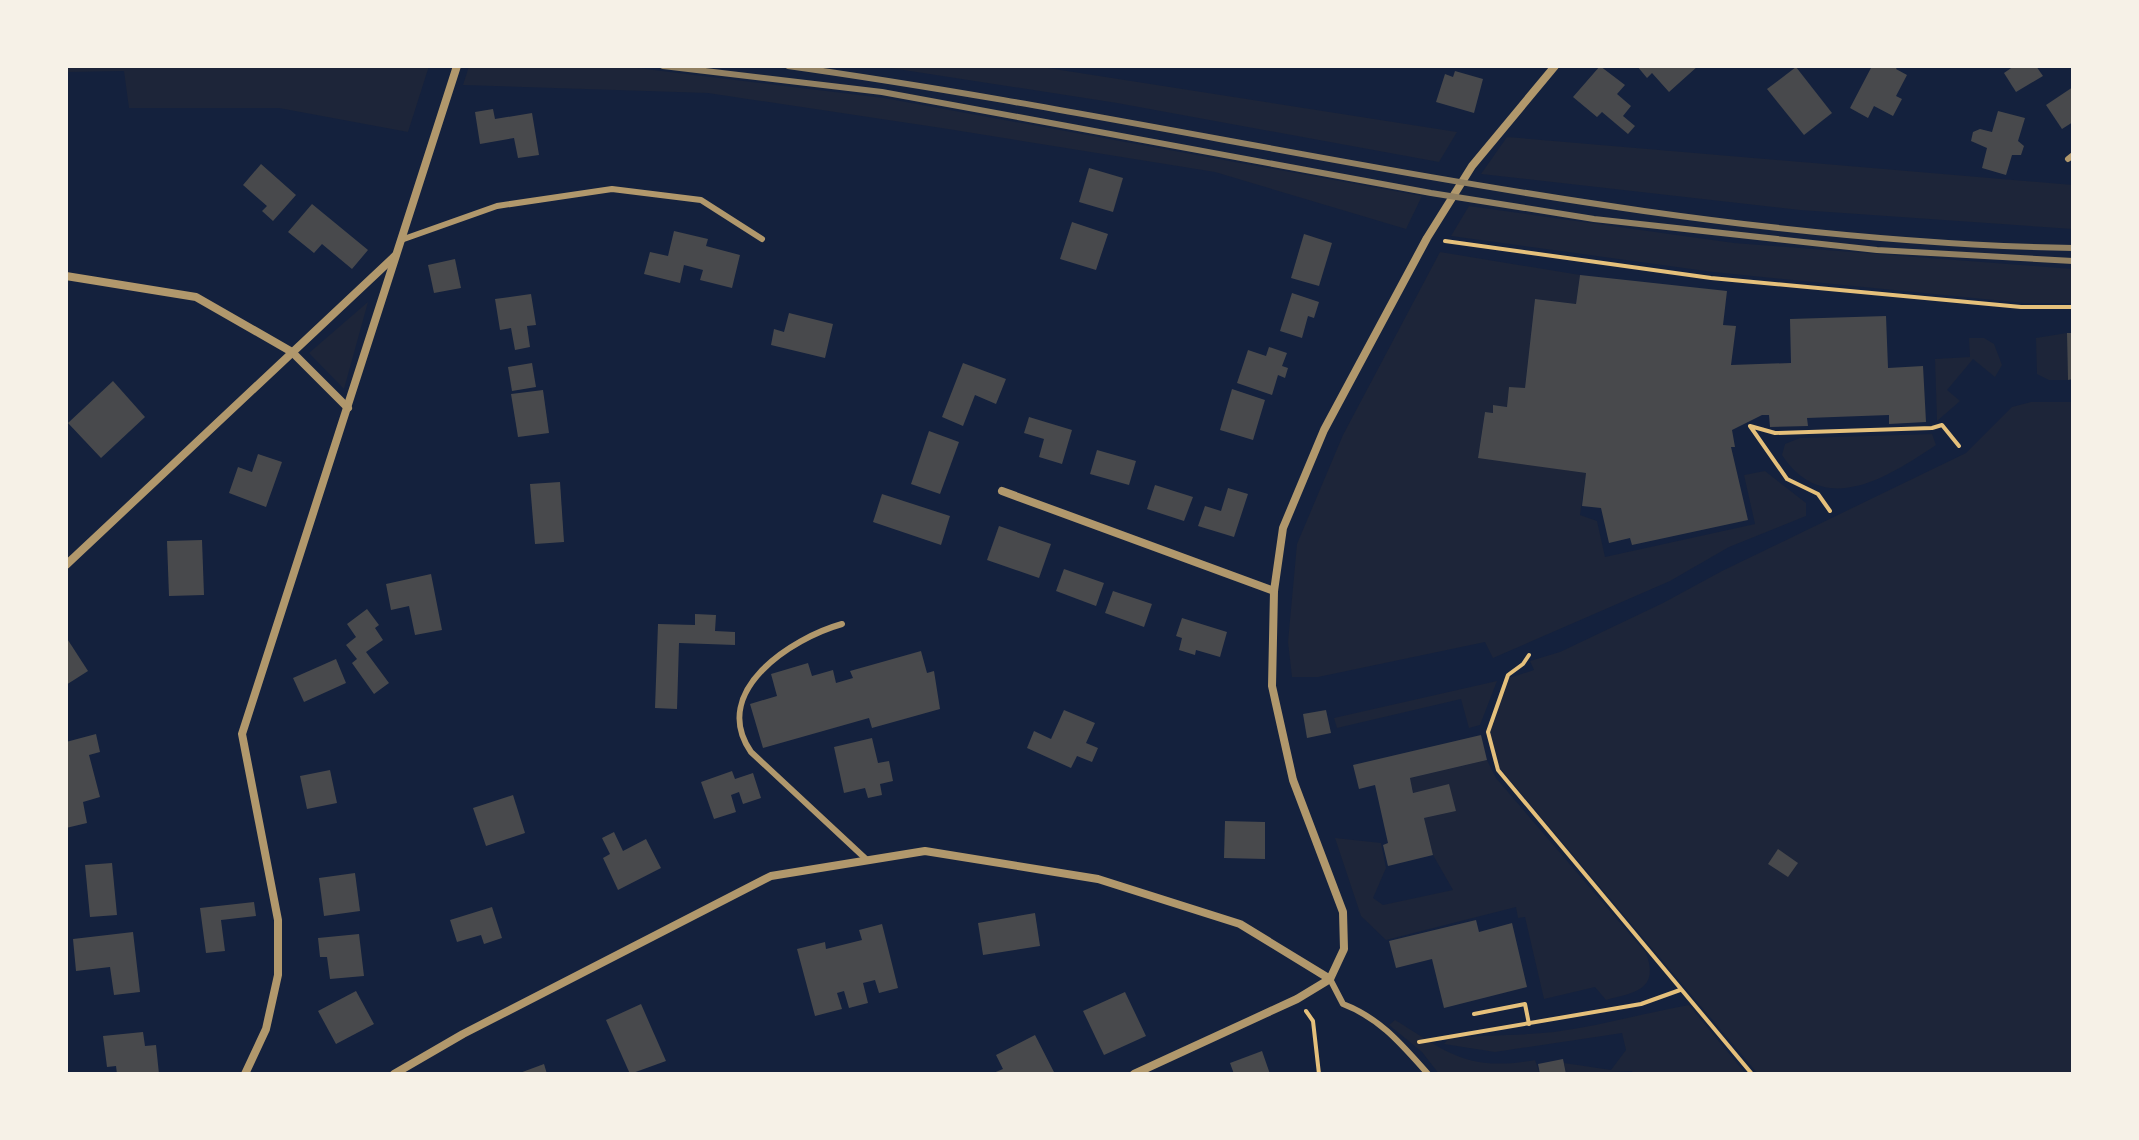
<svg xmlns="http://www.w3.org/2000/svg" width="2139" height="1140" font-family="Lato,sans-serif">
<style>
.green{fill:#1d2539}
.building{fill:#48494c}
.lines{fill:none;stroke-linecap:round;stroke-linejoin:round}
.path{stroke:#e5c07b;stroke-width:4}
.service{stroke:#b1986c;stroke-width:6}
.minor{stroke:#b1986c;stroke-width:8}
.rail{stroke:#918062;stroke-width:6}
</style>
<rect width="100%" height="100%" fill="#14213d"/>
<g class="green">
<path d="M66 66H429L408 132 279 108H129L124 71 66 72Z"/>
<path d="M469 66H621L884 98 1422 196 1406 229 1215 172 948 129 708 93 463 85Z"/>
<path d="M878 66H1035L1457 132 1439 162 1117 103Z"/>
<path d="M1507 137 2073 185V229L1800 210 1481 174Z"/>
<path d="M1469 206 1734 243 2073 269V303H2024L1713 272 1451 236Z"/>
<path d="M1440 252 1580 275 1576 304 1535 299 1525 388 1507 407 1494 405 1493 413 1485 412 1478 457 1586 473 1580 515 1597 521 1605 557 1755 524 1744 475 1765 471 1806 503V516L1729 547 1670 581 1493 658 1485 642 1318 677H1292L1288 642 1297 544 1343 435Z"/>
<path d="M368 302 344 389 309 353Z"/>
<path d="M2067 333 2068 380H2049L2037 374 2036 338Z"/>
<path d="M1969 338H1984L1994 344 2002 365 1995 377 1973 359 1947 390 1960 401 1937 421 1935 359 1970 357Z"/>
<path d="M2031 402H2073V1074H1758L1499 767 1490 732 1509 678 1534 670 1530 661 1560 652 1663 603 1722 571 1966 453 2012 407Z"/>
<path d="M1932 434 1936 445C1888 477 1824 519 1782 455L1785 444 1800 438Z"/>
<path d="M1497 681 1480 725 1469 728 1461 699 1337 728 1334 718Z"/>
<path d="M1487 760 1496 778 1646 953C1660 990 1634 993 1606 1000L1595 987 1544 999 1525 917 1518 918 1516 907 1386 940 1361 916 1335 838 1381 843 1386 868 1373 898 1383 905 1453 890 1433 855 1424 818 1455 811 1449 785 1413 793 1410 778Z"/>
<path d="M1689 1005 1746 1074H1633L1632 1071 1566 1074 1564 1063 1611 1070 1626 1050 1622 1033 1495 1052 1444 1044 1448 1039C1483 1034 1518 1036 1554 1032 1600 1026 1644 1013 1689 1005Z"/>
<path d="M1395 1020C1449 1053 1467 1072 1535 1060L1540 1074H1439L1422 1052 1389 1025Z"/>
</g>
<g class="building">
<path d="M1600 66 1625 85 1617 94 1631 106 1623 116 1635 126 1628 134 1602 112 1597 117 1573 97Z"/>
<path d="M1637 66H1698L1669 92 1652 73 1647 78Z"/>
<path d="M1872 66H1898L1896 69 1907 75 1896 96 1902 99 1893 116 1874 106 1868 118 1850 108Z"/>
<path d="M2014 66H2036L2043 76 2016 92 2004 73Z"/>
<path d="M1796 67 1832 113 1804 135 1767 89Z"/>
<path d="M1455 71 1483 79 1474 113 1436 102 1445 74 1453 77Z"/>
<path d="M2073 87V122L2062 129 2046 105Z"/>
<path d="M493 109 495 119 532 113 539 155 518 158 514 138 480 144 475 112Z"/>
<path d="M1998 111 2025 118 2018 141 2024 146 2021 155H2012L2006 175 1982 168 1987 148 1971 141 1973 132 1980 129 1992 132Z"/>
<path d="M261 164 296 195 273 221 262 211 267 206 243 185Z"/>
<path d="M1089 168 1123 178 1113 212 1079 202Z"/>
<path d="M312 204 368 250 352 269 322 244 314 253 288 232Z"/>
<path d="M1072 222 1108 234 1096 270 1060 259Z"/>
<path d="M674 231 708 239 706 246 740 255 732 288 700 280 703 270 684 265 680 283 644 274 650 252 668 256Z"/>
<path d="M1304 234 1332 243 1319 286 1291 278Z"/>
<path d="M455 259 461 288 434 293 428 265Z"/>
<path d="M1580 275 1727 291 1723 325 1736 326 1731 365 1791 363 1790 319 1886 316 1888 368 1923 366 1926 422 1889 424V415L1807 418 1808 426 1770 427 1769 415H1762L1732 430 1735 447H1731L1748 520 1632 545 1630 538 1609 543 1601 508 1582 506 1586 473 1478 458 1485 412 1493 413V405L1507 407 1509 387 1525 388 1535 299 1576 304Z"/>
<path d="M1292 293 1319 302 1314 318 1308 316 1302 338 1280 331Z"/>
<path d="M531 294 536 325 527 326 530 347 515 350 511 328 500 330 495 299Z"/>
<path d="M789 313 833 324 825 358 771 345 774 329 784 332Z"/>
<path d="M2067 333H2073V379L2068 380Z"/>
<path d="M1269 347 1287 353 1282 366 1288 368 1285 378 1278 375 1272 395 1237 383 1248 350 1266 356Z"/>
<path d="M532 363 536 387 512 391 508 367Z"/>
<path d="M963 363 1006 379 996 404 975 395 963 426 942 417Z"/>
<path d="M113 381 145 417 101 458 68 423Z"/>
<path d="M1232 389 1265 400 1253 440 1220 430Z"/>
<path d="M543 390 549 433 518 437 511 394Z"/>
<path d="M1029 417 1072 430 1062 464 1039 457 1044 439 1024 433Z"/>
<path d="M929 431 959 442 940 494 911 484Z"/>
<path d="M1097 450 1136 461 1129 485 1090 474Z"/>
<path d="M258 454 282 462 266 507 229 493 238 467 252 472Z"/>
<path d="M560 482 564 542 535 544 530 484Z"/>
<path d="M1155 485 1193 497 1184 521 1147 509Z"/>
<path d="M1228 488 1248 494 1234 537 1198 526 1205 506 1221 511Z"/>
<path d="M882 494 950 516 941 545 873 522Z"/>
<path d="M999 526 1051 544 1039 578 987 560Z"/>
<path d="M202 540 204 595 169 596 167 541Z"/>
<path d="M1064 569 1104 583 1096 606 1056 591Z"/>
<path d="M431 574 442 630 415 635 409 606 391 610 386 584Z"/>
<path d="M1113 591 1152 604 1144 627 1105 613Z"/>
<path d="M367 609 379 625 375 628 383 640 366 652 389 683 374 694 352 663 357 659 346 645 356 637 347 624Z"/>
<path d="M695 614 716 615 715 631 735 632V645L679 643 677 709 655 708 658 624 695 625Z"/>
<path d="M1182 618 1227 632 1220 657 1196 650 1195 655 1179 650 1182 638 1176 636Z"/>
<path d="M66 637 88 671 66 685Z"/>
<path d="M921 651 927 673 934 671 940 709 872 728 869 718 763 748 750 704 777 696 771 674 808 663 812 676 833 670 836 683 853 678 850 671Z"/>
<path d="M336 659 346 683 304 702 293 678Z"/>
<path d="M1064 710 1095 723 1086 743 1098 748 1092 762 1077 756 1071 768 1027 748 1034 731 1051 739Z"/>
<path d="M1326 710 1331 733 1307 738 1303 714Z"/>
<path d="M96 734 100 752 89 755 100 797 83 802 87 823 66 828V742Z"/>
<path d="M1481 735 1487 760 1410 778 1413 793 1449 784 1456 811 1424 818 1433 855 1388 866 1383 845 1388 843 1375 785 1359 789 1353 765Z"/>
<path d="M872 738 878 763 889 761 893 781 880 784 882 795 868 798 865 788 844 793 834 747Z"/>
<path d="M330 770 337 803 307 809 300 776Z"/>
<path d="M732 771 735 779 753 773 761 798 743 804 739 792 731 795 736 812 714 819 701 782Z"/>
<path d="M513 795 525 833 486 846 473 808Z"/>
<path d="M1225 821 1265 822V859L1224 858Z"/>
<path d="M614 832 623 851 646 839 661 868 618 890 603 858 610 854 602 838Z"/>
<path d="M1778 849 1798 863 1788 877 1768 864Z"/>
<path d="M112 863 117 915 90 917 85 865Z"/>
<path d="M355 873 360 911 324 916 319 878Z"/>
<path d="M254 902 256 916 221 920 225 951 206 953 200 908Z"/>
<path d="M492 907 502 938 484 944 481 935 457 942 450 920Z"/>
<path d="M1035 913 1040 946 983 955 978 923Z"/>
<path d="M1476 920 1479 932 1512 923 1527 987 1444 1008 1432 959 1396 968 1389 941Z"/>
<path d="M882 924 898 988 879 993 875 980 863 983 868 1003 849 1008 844 991 837 993 842 1009 815 1016 797 949 825 942 826 949 862 940 859 930Z"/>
<path d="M133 932 140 992 114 995 110 967 76 971 73 939Z"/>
<path d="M359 934 364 976 330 979 327 957H320L318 938Z"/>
<path d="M356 991 374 1024 336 1044 318 1011Z"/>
<path d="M1125 992 1146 1036 1104 1055 1083 1011Z"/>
<path d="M641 1004 666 1061 630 1074 606 1020Z"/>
<path d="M143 1032 145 1046 156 1045 159 1074H117L116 1066 107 1067 103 1036Z"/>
<path d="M1035 1035 1055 1074H991L1003 1069 996 1055Z"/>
<path d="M1262 1051 1270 1074H1234L1230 1063Z"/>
<path d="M1563 1059 1566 1074H1540L1538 1064Z"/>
<path d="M544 1064 547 1074H517Z"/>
</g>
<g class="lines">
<g class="path">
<path d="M1445 241 1711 278 2021 307H2073"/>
<path d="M1830 511 1818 494 1787 479 1750 426 1775 433 1932 428 1942 425 1959 446"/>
<path d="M1529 655 1523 664 1508 675 1488 732 1498 770 1752 1074"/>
<path d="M1306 1011 1313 1021 1319 1074"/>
<path d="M1474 1014 1525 1004 1529 1024"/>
<path d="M1419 1042 1641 1004 1680 990"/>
</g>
<g class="service">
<path d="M2068 159 2073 155"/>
<path d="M401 240 497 206 612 189 701 200 762 239"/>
<path d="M842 624C792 638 709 691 751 752L867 860"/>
<path d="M1330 979 1343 1004C1380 1018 1402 1045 1428 1074"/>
</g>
<g class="minor">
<path d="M66 276 196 297 292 352 348 408"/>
<path d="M1002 491 1274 591"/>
<path d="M66 565 395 256"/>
<path d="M245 1074 266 1029 278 975V920L242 734 457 66"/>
<path d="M394 1074 463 1034 771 876 925 851 1098 879 1240 924 1330 979"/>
<path d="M1134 1074 1297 999 1330 979 1344 949 1343 912 1293 780 1272 686 1274 591 1283 528 1324 430 1427 238 1472 166 1555 66"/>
</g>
<g class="rail">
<path d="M663 66 882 92 1431 193 1594 219 1877 250 2073 261"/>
<path d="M788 66C1216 126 1638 240 2073 248"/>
</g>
</g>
<rect width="2139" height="1140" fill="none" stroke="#f6f1e7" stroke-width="136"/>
</svg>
